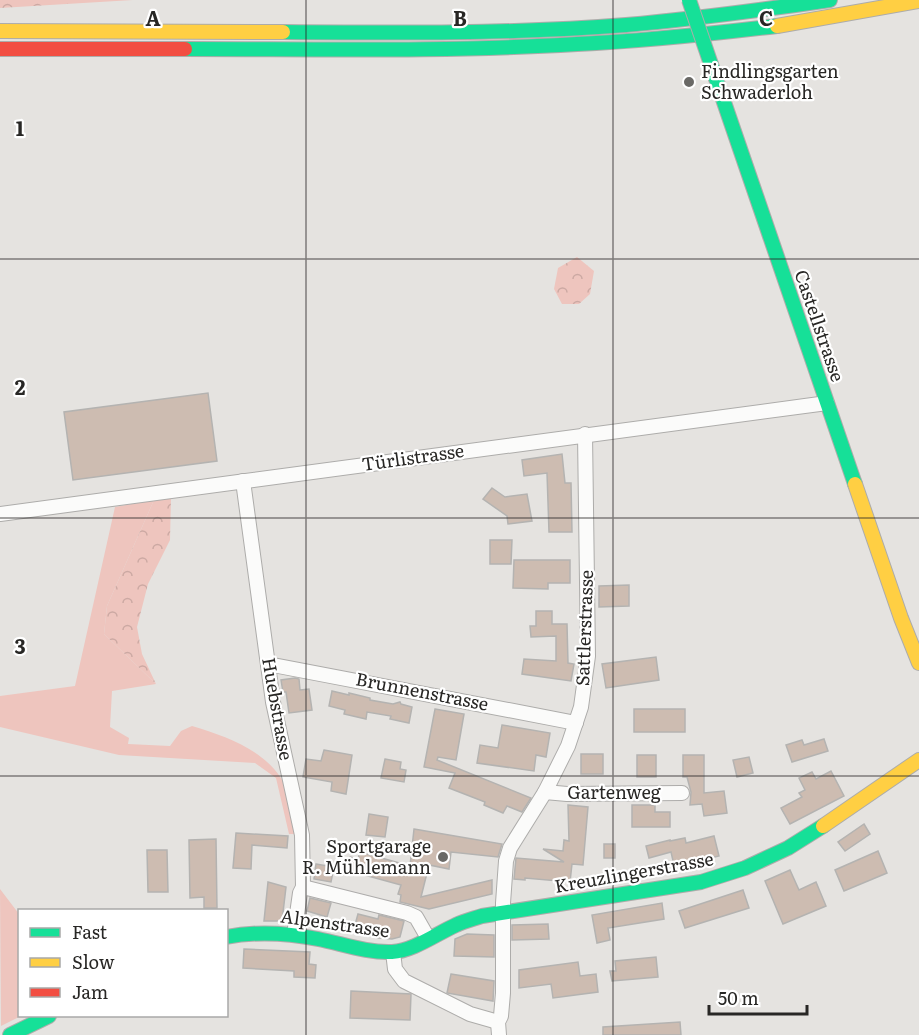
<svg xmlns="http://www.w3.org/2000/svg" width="919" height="1035" font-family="Literata,serif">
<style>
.grass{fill:#eec5be}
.forest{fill:url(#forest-crowns)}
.building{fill:#cdbcb1;stroke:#b4b3b1;stroke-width:1.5}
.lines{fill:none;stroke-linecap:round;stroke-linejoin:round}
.street-casing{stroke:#adacaa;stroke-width:16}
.fast-casing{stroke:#adacaa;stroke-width:16}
.slow-casing{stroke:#adacaa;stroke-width:16}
.jam-casing{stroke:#adacaa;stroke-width:16}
.street{stroke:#fbfbfa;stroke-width:14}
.fast{stroke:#16e098;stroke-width:14}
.slow{stroke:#ffcf43;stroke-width:14}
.jam{stroke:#f24e42;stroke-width:14}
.fast-bridge-casing{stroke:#adacaa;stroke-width:16;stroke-linecap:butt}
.fast-bridge{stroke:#16e098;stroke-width:14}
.grid{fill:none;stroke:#282725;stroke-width:1.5;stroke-opacity:0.55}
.poi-dot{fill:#6a6966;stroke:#fff;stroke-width:2}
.labels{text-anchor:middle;stroke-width:4.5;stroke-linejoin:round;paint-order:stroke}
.poi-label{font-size:18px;fill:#282725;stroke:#fff;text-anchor:start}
.street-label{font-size:18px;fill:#282725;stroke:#fff}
.grid-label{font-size:20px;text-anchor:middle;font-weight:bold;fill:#282725;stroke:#fff;stroke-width:4.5;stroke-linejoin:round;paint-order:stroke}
</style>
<defs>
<pattern id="forest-crowns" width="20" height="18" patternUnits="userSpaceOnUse" patternTransform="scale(1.5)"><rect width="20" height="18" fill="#eec5be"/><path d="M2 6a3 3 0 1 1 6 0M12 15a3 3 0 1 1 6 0" fill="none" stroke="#cca9a3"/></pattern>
</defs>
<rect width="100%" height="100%" fill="#e5e3e0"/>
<g class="grass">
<path d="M154 500 107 606 104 634 156 684 112 691 110 727 129 738 128 744 170 746 181 731 192 726C232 738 276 754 290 797 294 808 294 822 296 834H289L276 778 255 763 119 755 0 727V696L75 686 115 507Z"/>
<path d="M0 889 19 914 20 1016H21L1 1026Z"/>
</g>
<g class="forest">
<path d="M0 0H133L0 8Z"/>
<path d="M577 257 594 271 590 294 579 304H562L554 289 558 268Z"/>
<path d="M171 498 170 540 148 584 137 627 142 654 156 684 104 634 107 606 154 500Z"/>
</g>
<g class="building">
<path d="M208 393 217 461 73 480 64 412Z"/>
<path d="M562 454 565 483H571L572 532H549L547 473 524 476 522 460Z"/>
<path d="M492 488 505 497 527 494 532 521 508 524 507 516 483 499Z"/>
<path d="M490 540H512L511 564H490Z"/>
<path d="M514 560H570V583H548V589L513 588Z"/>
<path d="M629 585V606L599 607V586Z"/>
<path d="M536 611H552V624H567L568 663 574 664 571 681 522 674 524 659 556 661V636L531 637 530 626H536Z"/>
<path d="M656 657 659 680 606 688 602 664Z"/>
<path d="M295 678 299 679 300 690 309 689 312 710 289 713 286 692H283L281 680Z"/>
<path d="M332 691 349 695V693L370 698V700L393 704 400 702 401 704 412 707 409 723 390 719 391 716 367 712 366 719 344 714 345 710 329 706Z"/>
<path d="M435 709 464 714 456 760 438 757 437 760 531 798 522 812 507 806 503 813 484 805 485 802 449 788 455 773 424 767Z"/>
<rect x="634" y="709" width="51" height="23"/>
<path d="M502 725 550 733 546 757 536 755 534 771 477 763 480 745 498 748Z"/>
<path d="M824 739 828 751 792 762 786 745 802 740 804 745Z"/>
<path d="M324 750 352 755 346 794 331 791 332 782 303 777 306 759 321 761Z"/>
<rect x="581" y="754" width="22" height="20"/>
<rect x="637" y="755" width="19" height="22"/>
<path d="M683 755H704V793L724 791 727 813 704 816 702 804 690 805 691 792 687 777H683Z"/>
<path d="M749 757 753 773 737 777 733 760Z"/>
<path d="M385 759 401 762 400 769 406 770 404 782 381 778Z"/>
<path d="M831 771 844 796 790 824 781 808 802 797 799 793 805 790 799 778 812 772 816 779Z"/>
<path d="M568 805 588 807 583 865 572 864 570 882 525 878V880L514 879 516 858 564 862 543 849 563 851 564 840 569 841Z"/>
<path d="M632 805H655V812H670V827H632Z"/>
<path d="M369 814 388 817 385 837 366 835Z"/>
<path d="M864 824 870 834 845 851 838 842Z"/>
<path d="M414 829 502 844 498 857 451 852 449 869 429 865 421 897 492 880V894L429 909 400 902 401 895 398 894 401 885 346 870 350 857 358 859 360 852 410 866Z"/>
<path d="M236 833 288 836 287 848 252 845 251 869 233 868Z"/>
<path d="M714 836 719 856 694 862 693 860 674 865 671 852 649 858 646 846 670 840V841L685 838 686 843Z"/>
<path d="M216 839 217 908H204V897L190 898 189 840Z"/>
<rect x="604" y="844" width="11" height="14"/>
<path d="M147 850H167L168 892H148Z"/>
<path d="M878 851 887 873 844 891 835 870Z"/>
<path d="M316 864 334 867 331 882 314 879Z"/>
<path d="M790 870 799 890 816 882 826 906 783 924 765 881Z"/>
<path d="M268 882 286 887 282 921H264Z"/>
<path d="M743 890 749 908 685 928 679 911Z"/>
<path d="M310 898 331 903 327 917 307 911Z"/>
<path d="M662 903 664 919 608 928 610 940 597 943 592 915Z"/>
<path d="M358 914 378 919 379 915 404 921 400 937 392 939 379 938 353 932Z"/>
<path d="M548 924 549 939 512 940V925Z"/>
<path d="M467 934 494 935V957L454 956 455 939Z"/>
<path d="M244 949 310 952 309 964 316 965 315 978 294 977V971L243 968Z"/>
<path d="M656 957 658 977 612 981 610 971H616L615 961Z"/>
<path d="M578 962 580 976 596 974 598 992 553 998 551 984 519 988V970Z"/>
<path d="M451 974 494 981 493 1001 447 993Z"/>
<path d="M351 991 411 994 410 1020 350 1018Z"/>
<path d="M680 1022 681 1035H603V1027Z"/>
</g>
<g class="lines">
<defs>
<g id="street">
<path d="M243 481 273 702 302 835 303 887 300 893 294 935"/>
<path d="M0 514 827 403"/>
<path d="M268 664 576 723"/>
<path d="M545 792 567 794 682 793"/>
<path d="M303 887 407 913 416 917 428 938"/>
<path d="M393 952 395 969 404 981 470 1014 498 1022"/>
<path d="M499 1035 498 1022 501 1016 503 993V903L506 861 510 848 545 792 568 746 581 707 588 656 585 434"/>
</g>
<g id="fast">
<path d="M283 32C397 33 512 34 626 25 694 19 762 10 830 0"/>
<path d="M185 49C316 49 447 52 577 44 644 41 710 34 777 26"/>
<path d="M714 73 855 484"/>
<path d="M226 937C257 931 288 933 318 939 343 944 367 953 392 952 413 951 436 934 456 925 464 921 473 919 482 916L701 882 745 868 788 848 823 826"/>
<path d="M10 1035 49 1016"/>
</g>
<g id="slow">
<path d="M777 26 919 1"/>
<path d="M0 31 283 32"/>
<path d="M855 484 901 618 919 663"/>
<path d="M823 826 919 760"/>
</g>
<path id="jam" d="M0 49H185"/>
</defs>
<use href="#street" class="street-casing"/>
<use href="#fast" class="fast-casing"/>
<use href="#slow" class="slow-casing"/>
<use href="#jam" class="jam-casing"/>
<use href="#street" class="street"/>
<use href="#fast" class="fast"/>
<use href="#slow" class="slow"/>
<use href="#jam" class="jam"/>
<defs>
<path id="fast-bridge" d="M689 0 714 73"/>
</defs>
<use href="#fast-bridge" class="fast-bridge-casing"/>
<use href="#fast-bridge" class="fast-bridge"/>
</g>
<path class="grid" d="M306 0V1035M613 0V1035M0 259H919M0 518H919M0 776H919"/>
<g class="poi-dot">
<circle cx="689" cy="82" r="6"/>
<circle cx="443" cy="857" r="6"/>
</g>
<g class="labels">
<g class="poi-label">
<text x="701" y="78">Findlingsgarten<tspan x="701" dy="21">Schwaderloh</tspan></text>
<text x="431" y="853" text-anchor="end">Sportgarage<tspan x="431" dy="21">R. Mühlemann</tspan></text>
</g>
<g class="street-label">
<text transform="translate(819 326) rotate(71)" y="6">Castellstrasse</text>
<text transform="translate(413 458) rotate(-8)" y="6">Türlistrasse</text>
<text transform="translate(585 628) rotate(-88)" y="6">Sattlerstrasse</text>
<text transform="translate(422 692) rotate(11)" y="6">Brunnenstrasse</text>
<text transform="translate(277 709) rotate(80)" y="6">Huebstrasse</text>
<text x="614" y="799">Gartenweg</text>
<text transform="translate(634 873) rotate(-10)" y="6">Kreuzlingerstrasse</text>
<text transform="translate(335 924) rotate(8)" y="6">Alpenstrasse</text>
</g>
</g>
<g class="grid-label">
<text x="153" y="26">A</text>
<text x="460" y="26">B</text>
<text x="766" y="26">C</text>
<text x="20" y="136">1</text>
<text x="20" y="395">2</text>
<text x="20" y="654">3</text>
</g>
<rect x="18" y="909" width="210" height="108" fill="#ffffff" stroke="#a9a9a8" stroke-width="1.5"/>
<rect x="30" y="928" width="30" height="9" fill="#16e098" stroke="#a9a9a8" stroke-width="1.5"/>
<text x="72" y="939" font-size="18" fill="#282725">Fast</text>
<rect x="30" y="958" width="30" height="9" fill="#ffcf43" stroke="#a9a9a8" stroke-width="1.5"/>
<text x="72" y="969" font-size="18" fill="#282725">Slow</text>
<rect x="30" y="988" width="30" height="9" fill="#f24e42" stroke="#a9a9a8" stroke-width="1.5"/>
<text x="72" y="999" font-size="18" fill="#282725">Jam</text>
<path d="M709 1005v9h98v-9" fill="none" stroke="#282725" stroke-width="3"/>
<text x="718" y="1005" font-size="18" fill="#282725" stroke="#ffffff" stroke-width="4.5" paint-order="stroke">50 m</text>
</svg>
